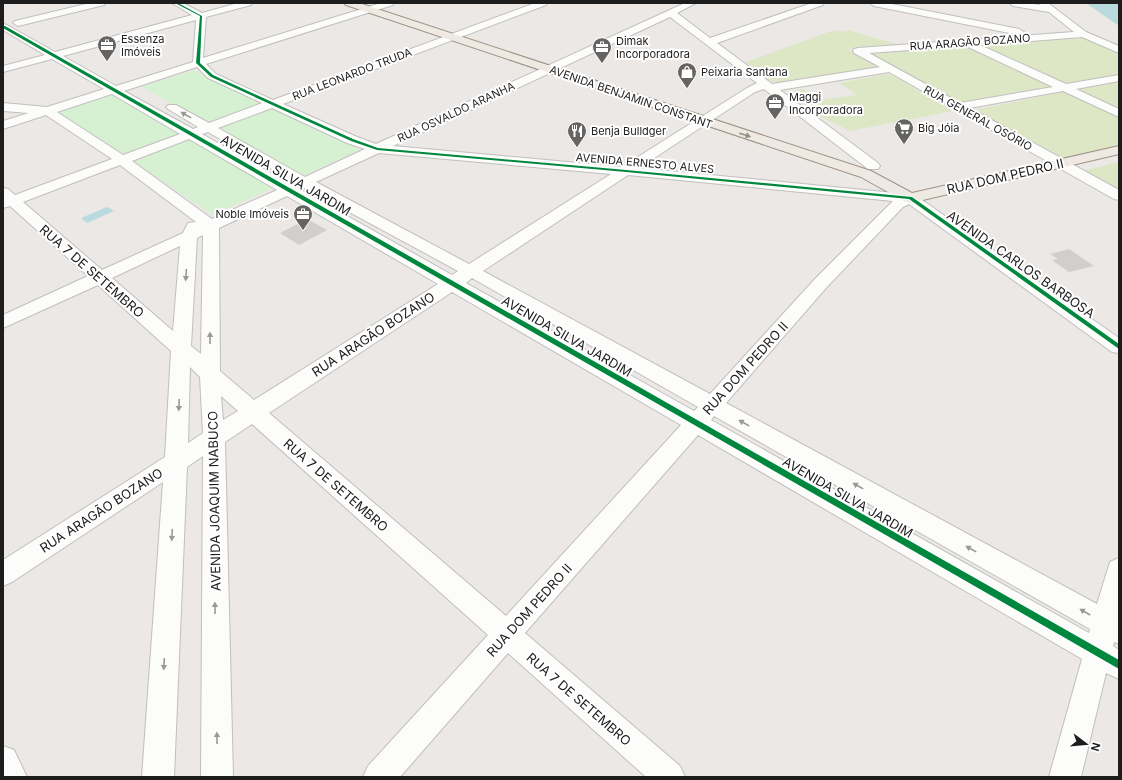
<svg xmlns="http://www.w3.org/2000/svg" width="1122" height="780" font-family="Inter,sans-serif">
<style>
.grass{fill:#dde7c6}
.park{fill:#d6f0d2}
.water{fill:#badbdd}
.building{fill:#d2cecd}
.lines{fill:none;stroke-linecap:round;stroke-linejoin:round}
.minor-casing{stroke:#c1bfbe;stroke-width:2}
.major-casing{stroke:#a09284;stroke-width:2}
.minor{fill:#fcfcfb;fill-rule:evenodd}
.major{fill:#efe9e4;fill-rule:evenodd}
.cycleway-casing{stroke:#fff;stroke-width:2}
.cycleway{fill:#00873e;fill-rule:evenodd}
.oneway{fill:#989897}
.oneway2{fill:#908d8a}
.labels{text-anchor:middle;stroke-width:4;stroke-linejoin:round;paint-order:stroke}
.far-poi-label{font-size:11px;fill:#1d1d1d;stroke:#fff;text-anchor:start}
.far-street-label{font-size:11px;fill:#1d1d1d;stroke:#fff}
.street-label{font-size:13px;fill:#1d1d1d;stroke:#fff}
</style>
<rect width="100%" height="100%" fill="#ebe8e6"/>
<g class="grass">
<path d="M834 30 843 32 849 30 899 45 848 49 882 67 784 83C766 83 759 73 746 62Z"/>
<path d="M1083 38 1119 53V76L1066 85 982 47 986 45Z"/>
<path d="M965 46 972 47 1057 87 960 104 870 55 873 53Z"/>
<path d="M887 74 894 76 953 111 850 131 823 118 787 92 803 89 818 100 857 95 839 83Z"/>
<path d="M1119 82V110L1076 90Z"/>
<path d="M1068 91 1119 115V147L1062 159 978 114V109Z"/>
<path d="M1119 162V191L1082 171Z"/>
</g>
<g class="park">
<path d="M194 70 263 103 208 123 141 87Z"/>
<path d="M117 94 185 132 123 156 57 113Z"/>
<path d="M272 108 360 150 303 176 217 128Z"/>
<path d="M190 138 275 187 213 215 131 160Z"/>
</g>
<g class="water">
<path d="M1086 3H1119V26Z"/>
<path d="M107 207 114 211 87 223 81 218Z"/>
</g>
<g class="building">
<path d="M307 219 327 230 299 245 280 233Z"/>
<path d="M1069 249 1094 266 1069 272 1052 260 1058 259 1050 254Z"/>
</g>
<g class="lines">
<defs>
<g id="minor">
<path d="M90 3H105L104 5 18 26 13 23 15 21Z"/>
<path d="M172 3H183L202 13 238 3H252L251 5 206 17 203 58 381 3H394L393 5 206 64 216 74 273 100 535 3H547L546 5 283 104 357 137 376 144 685 3H696L677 13 710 38 812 3H824L823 5 717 43 772 84 880 67 854 53 853 51 854 49 858 48 1074 32 1049 12 1013 6 1009 3H1027L1040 5 1038 3H1048L1086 32 1119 46V53L1082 37 980 45 1066 84 1119 75V81L1076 89 1119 109V117L1063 91 970 108 1119 190V200L1114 199 889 72 780 90 878 163 880 166 878 169H868L764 89 755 92 639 168 915 195 1119 338V353L1112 352 909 204 903 207 826 288 726 403 1097 604 1110 562 1119 558V644L1114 642 1113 646 1119 650V679L1106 673 1081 777H1049L1082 659 698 435 525 633 680 766 685 777H646L508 653 400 777H363L368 766 488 635 252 424 225 442 233 777H201L203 456 187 467 174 777H142L163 482 12 582 3 586V560L165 457 171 351 98 285 3 328V315L88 276 10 206 3 208V188L8 189 15 195 112 159 46 115 3 129V121L29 113 3 111V103L47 107 104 89 52 59 3 72V66L45 55 3 30V24L7 25 55 52 192 15ZM670 17 757 83 747 88 622 167 393 146ZM196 20 193 62 116 86 63 56ZM966 46 1053 87 960 103 869 53ZM197 67 208 78 262 103 209 123 176 105H168L166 107 168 109 198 127 193 129 124 91ZM112 94 180 134 123 155 57 112ZM272 108 347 143 365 149 305 177 218 128ZM208 132 294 182 290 184 202 134ZM189 139 277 190 212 219 132 161ZM379 153 611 174 469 264 316 182ZM120 165 196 222 188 223 183 233 102 270 23 202ZM628 175 893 201 814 280 710 394 483 271ZM305 188 458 271 452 275 301 190ZM287 196 438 284 254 400 220 371 219 228ZM203 235 201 354 191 346 197 238ZM180 246 173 331 112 278ZM472 278 698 407 694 411 466 283ZM452 292 681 425 506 616 269 413ZM190 367 200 377 203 433 188 443ZM221 396 238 411 223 420ZM714 416 1090 629 1089 633 711 420Z"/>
<path d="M870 3H887L1019 29 1024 32 1019 35 874 6Z"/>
<path d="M3 746 14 750 27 777H3Z"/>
</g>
<path id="major" d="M344 3H359L871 171 912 193 1119 146V154L910 203 904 201 861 177 346 5Z"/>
</defs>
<use href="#minor" class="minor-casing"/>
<use href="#major" class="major-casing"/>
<use href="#minor" class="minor"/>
<use href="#major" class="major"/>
<defs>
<g id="cycleway">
<path d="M175 3H178L202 16 200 63 213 75 353 139 378 148 626 170 912 197 1119 344V349L909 199 626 172 377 150 351 141 211 77 196 63 200 16Z"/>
<path d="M3 26H5L1119 660V669L3 28Z"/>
</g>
</defs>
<use href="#cycleway" class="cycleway-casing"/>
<use href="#cycleway" class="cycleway"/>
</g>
<defs><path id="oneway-solid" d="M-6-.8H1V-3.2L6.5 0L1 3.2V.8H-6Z"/></defs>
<g class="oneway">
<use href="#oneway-solid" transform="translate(186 115) rotate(-151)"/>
<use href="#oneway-solid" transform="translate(186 275) rotate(94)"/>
<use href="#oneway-solid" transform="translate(210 338) rotate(-90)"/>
<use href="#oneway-solid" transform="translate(179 405) rotate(92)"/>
<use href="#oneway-solid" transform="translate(744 423) rotate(-151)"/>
<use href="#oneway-solid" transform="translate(858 486) rotate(-151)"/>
<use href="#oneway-solid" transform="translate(172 535) rotate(93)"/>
<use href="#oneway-solid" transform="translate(971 549) rotate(-151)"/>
<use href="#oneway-solid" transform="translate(215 608) rotate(-91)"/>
<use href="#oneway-solid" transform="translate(1085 612) rotate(-150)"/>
<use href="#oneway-solid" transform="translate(164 664) rotate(93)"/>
<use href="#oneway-solid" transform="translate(217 738) rotate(-91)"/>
</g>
<use class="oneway2" href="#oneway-solid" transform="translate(745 135) rotate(18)"/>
<defs>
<symbol id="office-pin" viewBox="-11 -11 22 30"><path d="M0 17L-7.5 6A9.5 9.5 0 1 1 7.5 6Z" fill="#656463" stroke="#fff"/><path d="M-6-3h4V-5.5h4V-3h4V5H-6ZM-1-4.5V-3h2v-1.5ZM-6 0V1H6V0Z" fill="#fff"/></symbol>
<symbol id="shop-pin" viewBox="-11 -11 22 30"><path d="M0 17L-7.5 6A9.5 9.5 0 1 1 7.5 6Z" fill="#656463" stroke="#fff"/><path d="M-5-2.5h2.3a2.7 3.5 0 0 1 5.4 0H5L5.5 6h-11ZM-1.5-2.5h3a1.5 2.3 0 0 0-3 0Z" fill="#fff"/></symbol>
<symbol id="supermarket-pin" viewBox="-11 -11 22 30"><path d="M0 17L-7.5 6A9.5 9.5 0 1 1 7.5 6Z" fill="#656463" stroke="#fff"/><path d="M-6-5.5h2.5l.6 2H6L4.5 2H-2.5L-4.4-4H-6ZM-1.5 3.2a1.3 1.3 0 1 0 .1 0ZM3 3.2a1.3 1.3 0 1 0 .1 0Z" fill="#fff"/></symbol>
<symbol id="restaurant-pin" viewBox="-11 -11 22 30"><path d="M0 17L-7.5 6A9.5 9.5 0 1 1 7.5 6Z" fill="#656463" stroke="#fff"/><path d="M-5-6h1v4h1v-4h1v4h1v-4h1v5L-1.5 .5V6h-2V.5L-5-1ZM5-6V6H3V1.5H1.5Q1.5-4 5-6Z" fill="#fff"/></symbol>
</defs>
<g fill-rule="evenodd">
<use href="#office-pin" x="96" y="34" width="22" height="30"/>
<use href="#office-pin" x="591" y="36" width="22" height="30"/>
<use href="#shop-pin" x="676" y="61" width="22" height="30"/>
<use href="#office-pin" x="764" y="92" width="22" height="30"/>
<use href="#supermarket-pin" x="893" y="117" width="22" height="30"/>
<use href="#restaurant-pin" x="566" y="120" width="22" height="30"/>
<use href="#office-pin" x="292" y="203" width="22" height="30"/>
</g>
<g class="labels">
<g class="far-poi-label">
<text x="121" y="43">Essenza<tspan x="121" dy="13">Imóveis</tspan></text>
<text x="616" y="45">Dimak<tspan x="616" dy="13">Incorporadora</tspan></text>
<text x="701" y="76">Peixaria Santana</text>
<text x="789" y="101">Maggi<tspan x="789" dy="13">Incorporadora</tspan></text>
<text x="918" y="132">Big Jóia</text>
<text x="591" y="135">Benja Bulldger</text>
<text x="289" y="218" text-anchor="end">Noble Imóveis</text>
</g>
<g class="far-street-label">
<text transform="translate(970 42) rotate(-4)" y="4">RUA ARAGÃO BOZANO</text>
<text transform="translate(352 74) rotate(-21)" y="4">RUA LEONARDO TRUDA</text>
<text transform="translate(631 97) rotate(19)" y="4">AVENIDA BENJAMIN CONSTANT</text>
<text transform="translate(456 112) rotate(-25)" y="4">RUA OSVALDO ARANHA</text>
<text transform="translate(978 118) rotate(29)" y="4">RUA GENERAL OSÓRIO</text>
<text transform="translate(645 163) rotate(5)" y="4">AVENIDA ERNESTO ALVES</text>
</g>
<g class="street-label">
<text transform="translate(286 175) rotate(30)" y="5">AVENIDA SILVA JARDIM</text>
<text transform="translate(1005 176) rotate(-13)" y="5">RUA DOM PEDRO II</text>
<text transform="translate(1021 264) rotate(35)" y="5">AVENIDA CARLOS BARBOSA</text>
<text transform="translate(92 271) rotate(41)" y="5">RUA 7 DE SETEMBRO</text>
<text transform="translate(373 334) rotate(-33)" y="5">RUA ARAGÃO BOZANO</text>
<text transform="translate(567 336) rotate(30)" y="5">AVENIDA SILVA JARDIM</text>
<text transform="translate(745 368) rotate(-48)" y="5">RUA DOM PEDRO II</text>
<text transform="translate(336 485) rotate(41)" y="5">RUA 7 DE SETEMBRO</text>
<text transform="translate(848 497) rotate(30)" y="5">AVENIDA SILVA JARDIM</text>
<text transform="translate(214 501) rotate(-91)" y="5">AVENIDA JOAQUIM NABUCO</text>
<text transform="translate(101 510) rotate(-33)" y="5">RUA ARAGÃO BOZANO</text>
<text transform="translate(529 610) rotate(-48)" y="5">RUA DOM PEDRO II</text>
<text transform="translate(579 699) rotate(41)" y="5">RUA 7 DE SETEMBRO</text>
</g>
</g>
<rect width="1122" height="780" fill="none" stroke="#1d1d1d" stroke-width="8"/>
<g transform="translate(1086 744) rotate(106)" stroke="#ffffff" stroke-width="3" paint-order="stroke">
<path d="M0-3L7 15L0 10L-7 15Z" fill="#1d1d1d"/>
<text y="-6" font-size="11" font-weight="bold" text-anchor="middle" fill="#1d1d1d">N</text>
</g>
</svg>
